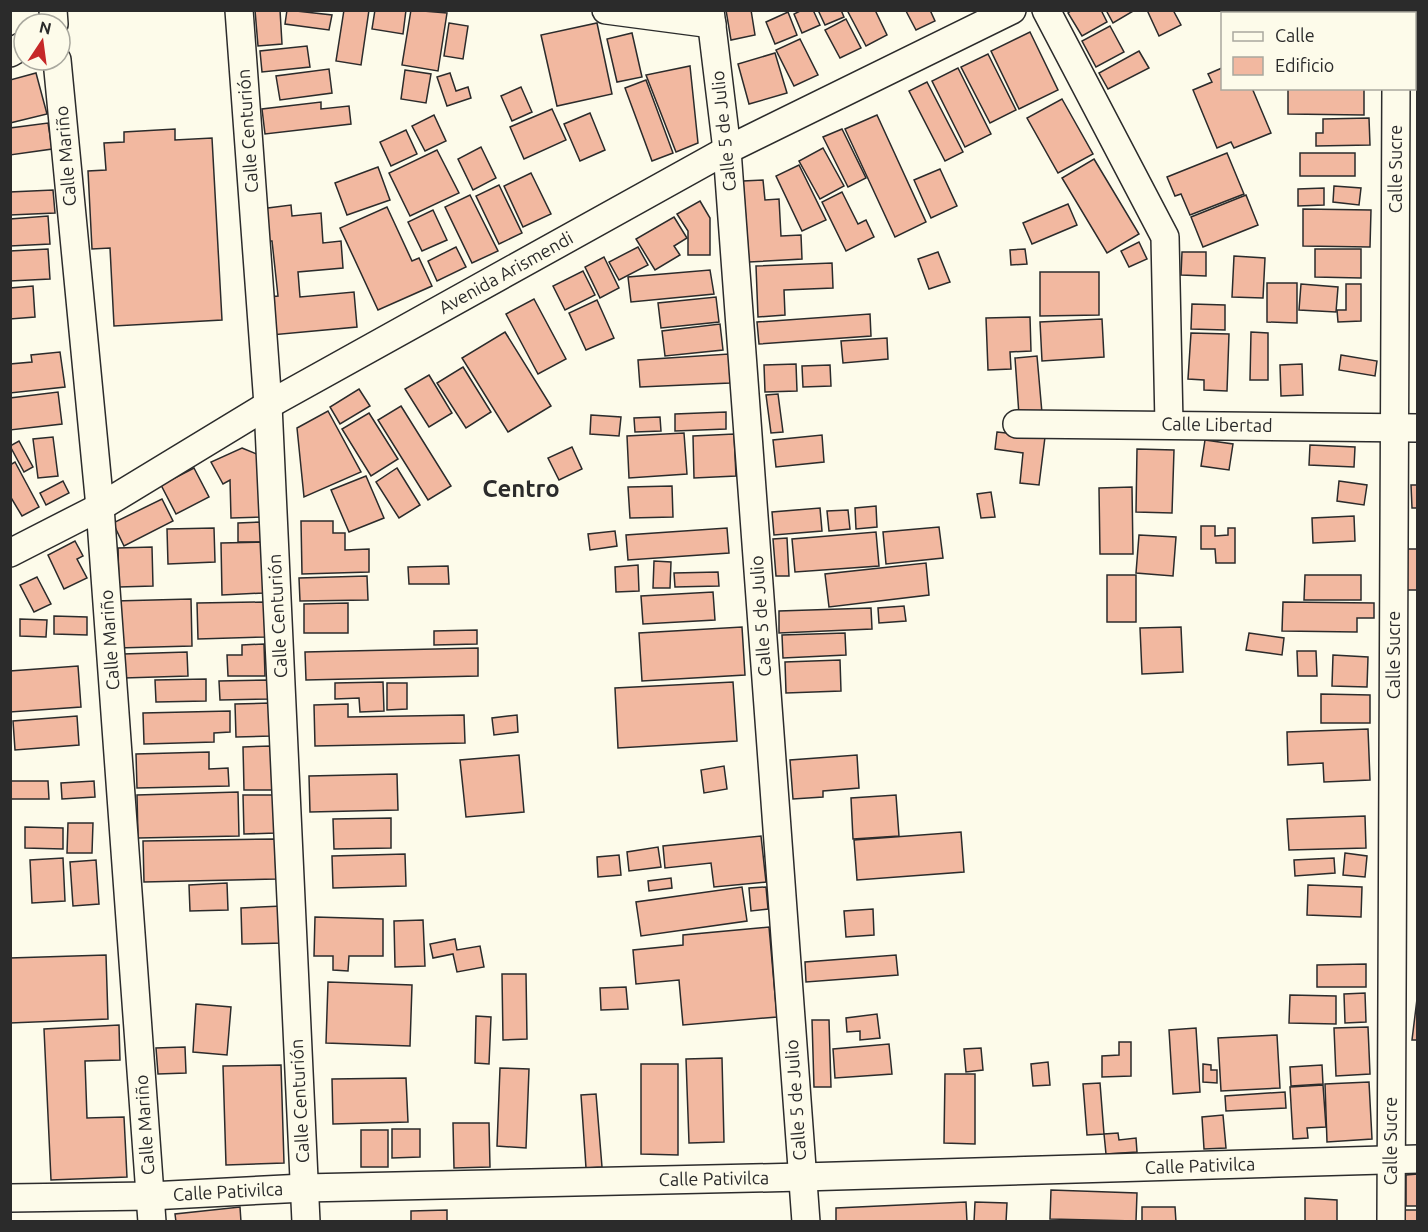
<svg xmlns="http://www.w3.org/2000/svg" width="1428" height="1232" font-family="Ubuntu,sans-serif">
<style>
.building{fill:#f2b8a0;stroke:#2b2b2b;stroke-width:1.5}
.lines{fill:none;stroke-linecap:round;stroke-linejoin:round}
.minor-casing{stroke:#2b2b2b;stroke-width:30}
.minor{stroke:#fdfbea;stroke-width:27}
.labels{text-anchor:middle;stroke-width:4.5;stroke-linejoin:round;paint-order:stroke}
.street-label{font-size:18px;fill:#2b2b2b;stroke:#fdfbea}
.district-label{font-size:24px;font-weight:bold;fill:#2b2b2b;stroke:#fdfbea}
</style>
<rect width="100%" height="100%" fill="#fdfbea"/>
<g class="building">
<path d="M255 10H280L282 44 258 46Z"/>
<path d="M287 10 332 15 329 30 285 24Z"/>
<path d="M344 10H369L361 65 336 61Z"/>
<path d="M375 10H406L403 34 372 29Z"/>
<path d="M411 10 447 13 438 71 402 65Z"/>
<path d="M726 10H751L755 35 731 40Z"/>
<path d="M802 10H813L820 25 802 33 794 14Z"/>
<path d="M818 10H841L844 17 825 25Z"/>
<path d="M847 10H875L887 35 866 46Z"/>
<path d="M930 10 935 21 916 30 906 11Z"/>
<path d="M1072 10H1101L1107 22 1082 36 1068 13Z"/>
<path d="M1106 10H1135L1113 23Z"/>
<path d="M1147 10H1173L1181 25 1159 36Z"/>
<path d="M1311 10H1365V14H1296Z"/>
<path d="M788 12 797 35 775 44 766 22Z"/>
<path d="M846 19 861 48 840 58 825 30Z"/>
<path d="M449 23 468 26 463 59 444 56Z"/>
<path d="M597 23 612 94 557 106 541 35Z"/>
<path d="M1110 26 1124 52 1096 67 1082 41Z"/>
<path d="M1030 32 1058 90 1019 109 991 51Z"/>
<path d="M632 33 642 77 617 82 607 39Z"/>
<path d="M800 39 818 75 794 86 776 50Z"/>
<path d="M307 46 310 67 262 72 260 51Z"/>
<path d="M1139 51 1149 68 1108 89 1099 73Z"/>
<path d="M775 53 787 93 749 104 738 64Z"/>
<path d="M988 54 1016 110 990 123 961 67Z"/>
<path d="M690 66 698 143 676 152 646 75Z"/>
<path d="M958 68 991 134 965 147 932 81Z"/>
<path d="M1222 68V88H1252L1271 133 1234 148 1231 142 1217 148 1193 90 1212 82 1208 74Z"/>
<path d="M329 69 332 93 280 100 276 76Z"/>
<path d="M405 70 431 74 426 103 401 99Z"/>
<path d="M36 73 47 114 10 123V80Z"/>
<path d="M450 73 456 91 468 87 471 98 447 106 437 77Z"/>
<path d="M646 80 673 153 652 161 625 88Z"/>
<path d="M927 82 963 152 945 161 909 91Z"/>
<path d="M521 87 532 112 512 121 501 96Z"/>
<path d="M1288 88H1364V115L1288 114Z"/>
<path d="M1062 99 1093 154 1058 173 1027 118Z"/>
<path d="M321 102V109L349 106 351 124 265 134 262 109Z"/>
<path d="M552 109 566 140 524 159 510 127Z"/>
<path d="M590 113 605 150 580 161 564 124Z"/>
<path d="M434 115 446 141 425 151 412 126Z"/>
<path d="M877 115 926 222 895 237 845 129Z"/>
<path d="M1369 118 1370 145 1316 146V133H1323V119Z"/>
<path d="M48 123 52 149 10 155V128Z"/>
<path d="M175 129V140L212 138 222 320 114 326 110 248 92 249 88 171 106 170 104 143 124 142V132Z"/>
<path d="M842 129 866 178 848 187 823 137Z"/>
<path d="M406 130 417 154 391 166 380 142Z"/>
<path d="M481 147 496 178 473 190 458 159Z"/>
<path d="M823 148 844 186 820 199 799 161Z"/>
<path d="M437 150 459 193 410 216 389 173Z"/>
<path d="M1227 153 1244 194 1190 215 1181 194 1175 196 1167 177Z"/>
<rect x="1300" y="153" width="55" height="23"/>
<path d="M1094 159 1139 234 1107 253 1062 178Z"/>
<path d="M799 165 826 220 802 231 776 176Z"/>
<path d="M378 167 390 200 347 215 335 183Z"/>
<path d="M940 169 957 206 931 218 914 180Z"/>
<path d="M531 173 551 214 523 227 504 186Z"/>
<path d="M763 180 765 200 779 199 781 236 801 235 802 259 749 262 743 181Z"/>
<path d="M499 185 522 233 499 244 476 196Z"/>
<path d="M1334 186 1361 188 1359 205 1333 202Z"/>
<path d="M1324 188V205L1298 206V189Z"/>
<path d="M53 190 55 213 10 215V192Z"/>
<path d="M842 192 858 224 866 220 874 237 846 251 822 202Z"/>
<path d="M470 195 498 251 472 263 445 207Z"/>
<path d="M1246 195 1258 225 1203 247 1191 217Z"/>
<path d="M700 201 710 218V255H688V231L677 214Z"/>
<path d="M1068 204 1077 225 1032 244 1023 223Z"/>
<path d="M291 205 292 216 321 213 323 243 341 241 343 268 298 272 300 297 354 292 357 327 271 335 268 297 278 296 272 241H264L260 209Z"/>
<path d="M387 207 412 261 419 258 432 286 378 310 340 228Z"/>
<path d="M1303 209 1371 210 1370 247 1303 246Z"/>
<path d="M433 210 447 240 422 251 408 222Z"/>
<path d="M48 216 50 244 10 246V219Z"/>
<path d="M674 217 687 238 674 246 680 255 655 270 636 239Z"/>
<path d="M1139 242 1147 259 1129 267 1121 251Z"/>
<path d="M456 247 466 267 437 281 428 261Z"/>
<path d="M638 247 648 265 619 280 609 262Z"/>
<path d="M48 249 50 279 10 281V251Z"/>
<path d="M1025 249 1027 264 1011 265 1010 250Z"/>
<path d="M1315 249H1361V278L1315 277Z"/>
<path d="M938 252 950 282 929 289 918 259Z"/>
<path d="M1182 252H1206V276L1181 275Z"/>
<path d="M1234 256 1265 258 1263 298 1232 297Z"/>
<path d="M604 257 619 288 600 298 585 267Z"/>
<path d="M832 263 833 288 784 290 785 315 758 317 756 266Z"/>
<path d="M710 270 714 294 631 302 628 277Z"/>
<path d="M583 271 595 295 565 310 553 286Z"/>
<path d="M1040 272H1099V315L1040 316Z"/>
<path d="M1267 283H1297V323L1267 322Z"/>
<path d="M1301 284 1338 287 1336 312 1299 310Z"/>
<path d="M1346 284H1361V321L1338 322 1337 310H1346Z"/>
<path d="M33 286 35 317 10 319V288Z"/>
<path d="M716 297 719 322 661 328 658 303Z"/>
<path d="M534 299 566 359 538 374 506 314Z"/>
<path d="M597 300 614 338 586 350 569 313Z"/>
<path d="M1192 304 1225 305V330L1191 329Z"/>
<path d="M870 314 871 336 759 344 757 322Z"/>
<path d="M1030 317 1031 351 1010 352 1011 369 988 370 986 318Z"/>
<path d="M1102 319 1104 357 1042 361 1040 322Z"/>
<path d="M720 324 723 350 665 356 662 331Z"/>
<path d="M505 332 551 406 508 432 462 358Z"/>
<path d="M1251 332 1268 333V380H1250Z"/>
<path d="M1191 333 1229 334 1227 391 1204 390V380L1188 379Z"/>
<path d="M887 338 888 359 843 363 841 341Z"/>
<path d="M60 352 65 387 10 393V364L32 362 31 355Z"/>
<path d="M729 354 730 383 640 387 638 360Z"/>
<path d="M1341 355 1377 361 1375 376 1339 370Z"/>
<path d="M1037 356 1042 413 1019 415 1015 358Z"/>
<path d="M796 364 797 391 765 392 764 365Z"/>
<path d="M1302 364 1303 395 1281 396 1280 365Z"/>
<path d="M830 365 831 386 803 387 802 366Z"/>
<path d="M463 367 491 412 466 428 437 383Z"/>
<path d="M429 375 452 413 429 427 405 389Z"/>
<path d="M359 389 370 406 340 424 330 407Z"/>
<path d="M58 392 62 424 10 430V398Z"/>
<path d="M778 394 783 432 771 433 766 395Z"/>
<path d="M401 406 451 486 428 500 378 420Z"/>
<path d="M328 411 361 472 304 497 297 428Z"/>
<path d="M726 412V429L675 431V414Z"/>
<path d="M369 413 398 459 371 476 342 429Z"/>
<path d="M591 415 621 417 619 436 590 434Z"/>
<path d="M660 417 661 431 635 432 634 418Z"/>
<path d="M997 432 1045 437 1039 485 1020 483 1023 453 995 449Z"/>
<path d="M684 433 687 474 629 478 627 436Z"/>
<path d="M734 434 736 476 694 478 693 436Z"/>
<path d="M822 435 824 462 776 467 773 440Z"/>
<path d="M53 437 58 476 38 478 33 439Z"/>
<path d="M1205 440 1233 444 1229 470 1201 466Z"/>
<path d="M19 441 33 467 24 472 10 446Z"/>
<path d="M1310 445 1355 447 1354 467 1309 465Z"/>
<path d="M572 447 582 469 559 480 548 458Z"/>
<path d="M242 448 259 455 261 517 231 518 230 480 223 484 211 462Z"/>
<path d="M1137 449 1174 450 1172 513 1136 512Z"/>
<path d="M15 462 39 507 22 516 10 496V465Z"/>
<path d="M194 468 209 497 176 514 161 485Z"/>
<path d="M397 468 420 505 399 518 376 482Z"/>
<path d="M366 476 384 518 349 532 331 490Z"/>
<path d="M63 481 69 493 46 505 40 493Z"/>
<path d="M1339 481 1367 485 1364 505 1337 501Z"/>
<path d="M1411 485H1418V508H1412Z"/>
<path d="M672 486 673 517 630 518 628 487Z"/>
<path d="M1132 487 1133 554H1100L1099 488Z"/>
<path d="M991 492 995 517 981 518 977 494Z"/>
<path d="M162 499 173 521 124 546 113 523Z"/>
<path d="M876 506 877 527 856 529 855 508Z"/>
<path d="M820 508 822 531 774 535 772 512Z"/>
<path d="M848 510 850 529 829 531 827 511Z"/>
<path d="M1354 516 1355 541 1313 543 1312 518Z"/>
<path d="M301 521H333V533H345V550L369 549V572L302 574Z"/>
<path d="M261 522 262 542H238V523Z"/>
<path d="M1201 526H1215V536L1228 535V528H1235V563H1216L1215 549H1201Z"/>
<path d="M939 527 943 558 886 564 883 532Z"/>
<path d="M214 528 215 562 168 564 167 529Z"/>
<path d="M727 528 729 553 628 560 626 535Z"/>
<path d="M615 531 617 546 590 550 588 534Z"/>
<path d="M876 532 879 566 795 572 792 539Z"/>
<path d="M1139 535 1176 537 1173 576 1136 573Z"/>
<path d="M787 538 789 576H776L773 539Z"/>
<path d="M75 541 83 556 77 559 87 578 64 589 48 555Z"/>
<path d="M262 542 263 593 222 595 221 543Z"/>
<path d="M152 547 153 586 119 587 118 548Z"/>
<rect x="1406" y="549" width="12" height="41"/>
<path d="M654 561 671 562 670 588H653Z"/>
<path d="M926 563 929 595 829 607 825 574Z"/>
<path d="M638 565 639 591 616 592 615 567Z"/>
<path d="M448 566 449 584H409L408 567Z"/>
<path d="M718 572 719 586 675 587 674 573Z"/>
<rect x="1107" y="575" width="29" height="47"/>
<path d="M1305 575H1361V600H1304Z"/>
<path d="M367 576 368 600 300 601 299 578Z"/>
<path d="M37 577 51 604 34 612 20 585Z"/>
<path d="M713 592 715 620 643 624 641 596Z"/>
<path d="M191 599 192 646 117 648 115 601Z"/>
<path d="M264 602 265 637 198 639 197 603Z"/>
<path d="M1283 602 1374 603V618H1357V632L1282 631Z"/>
<path d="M348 603V633H304V604Z"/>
<path d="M904 606 906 621 879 623 878 608Z"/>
<path d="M871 608 872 629 779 633V611Z"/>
<path d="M54 616 87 617V635L54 634Z"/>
<path d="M20 619 47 620 46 637 20 636Z"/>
<path d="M742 627 745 675 642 681 639 633Z"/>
<path d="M1181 627 1183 672 1142 674 1140 628Z"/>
<path d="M477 630V644L434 645V631Z"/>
<path d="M845 633 846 655 783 658 782 635Z"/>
<path d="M1249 633 1284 638 1282 655 1246 650Z"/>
<path d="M264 644 265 676H228L227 655H242V645Z"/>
<path d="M478 648V676L306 680 305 652Z"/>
<path d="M1297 651H1316L1317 676H1298Z"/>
<path d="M187 652 188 676 124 678 123 654Z"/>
<path d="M1333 655 1368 657 1367 687 1332 686Z"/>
<path d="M840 660 841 691 786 693 785 662Z"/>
<path d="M78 666 81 707 10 712V671Z"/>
<path d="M206 679V701L156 702 155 680Z"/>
<path d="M269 680V699L220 700 219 681Z"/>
<path d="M383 682 384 711 360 712 359 698 335 699V683Z"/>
<path d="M733 682 737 741 618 748 615 688Z"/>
<path d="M387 683H407V709L387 710Z"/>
<path d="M1321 694 1370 695V723H1321Z"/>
<path d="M270 703 271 736 236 737 235 704Z"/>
<path d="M348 704V717L464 715 465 743 315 746 314 705Z"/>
<path d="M230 711V732L214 733V742L144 744 143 713Z"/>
<path d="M517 715 518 732 494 735 492 718Z"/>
<path d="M77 716 79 745 15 750 13 721Z"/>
<path d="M1368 729 1370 780 1324 782 1323 763 1288 765 1287 732Z"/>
<path d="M271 746 272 790H244L243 747Z"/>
<path d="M209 752V769L228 768 229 786 137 788 136 754Z"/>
<path d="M519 755 524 812 466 817 460 760Z"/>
<path d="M857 755 859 788 823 791V797L793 799 790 760Z"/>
<path d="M724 766 727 789 704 793 701 770Z"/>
<path d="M397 774 398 810 310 812 309 776Z"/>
<path d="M10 781H48L49 799H10Z"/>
<path d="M94 781 95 797 62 799 61 783Z"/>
<path d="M238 792 239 836 138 838 137 795Z"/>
<path d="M243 795H275L276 833 244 834Z"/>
<path d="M896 795 899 836 853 839 851 798Z"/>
<path d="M1365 816 1366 848 1289 850 1287 819Z"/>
<path d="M391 818V848L334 849 333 819Z"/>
<path d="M68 823H93L92 853H67Z"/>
<path d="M25 827 63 828V849L25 848Z"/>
<path d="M961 832 964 872 857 880 854 840Z"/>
<path d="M761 836 766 882 714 887 711 863 665 868 663 846Z"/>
<path d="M275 839 276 879 144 882 143 841Z"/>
<path d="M658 847 661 867 629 871 627 852Z"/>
<path d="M1345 853 1367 856 1365 877 1343 875Z"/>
<path d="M405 854 406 886 333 888 332 856Z"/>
<path d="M619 855 621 875 598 877 597 857Z"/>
<path d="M63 858 65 901 32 903 30 860Z"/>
<path d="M1334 858 1335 873 1295 876 1294 860Z"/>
<path d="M96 860 99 904 73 906 70 862Z"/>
<path d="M671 878 672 888 649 891 648 881Z"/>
<path d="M227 883 228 910 190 911 189 885Z"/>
<path d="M1308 885 1362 887 1361 917 1307 915Z"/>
<path d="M742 887 747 921 641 936 636 902Z"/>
<path d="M766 887 768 909 751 911 749 888Z"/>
<path d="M282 906 283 943 242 944 241 908Z"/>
<path d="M873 909 874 935 846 937 844 911Z"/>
<path d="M315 917 383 919V956H349L348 971 333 970V956H314Z"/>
<path d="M423 920 425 966 395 967 394 921Z"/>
<path d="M769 927 777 1017 683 1025 679 980 636 984 633 950 683 945V935Z"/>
<path d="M455 939 457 950 480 946 484 967 457 972 453 954 433 958 430 944Z"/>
<path d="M106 955 108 1019 10 1023V958Z"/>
<path d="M896 955 898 975 806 982 805 962Z"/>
<path d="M1366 964V987H1317V965Z"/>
<path d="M502 974H526L527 1039 503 1040Z"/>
<path d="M328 982 412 985 410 1046 326 1043Z"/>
<path d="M626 987 628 1009 601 1010 600 988Z"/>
<path d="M1365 993 1366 1022 1345 1023 1344 994Z"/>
<path d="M1290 995 1336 996V1024L1289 1023Z"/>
<path d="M1417 999H1418V1040H1412Z"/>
<path d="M196 1004 231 1007 227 1055 193 1052Z"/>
<path d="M877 1014 880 1038 860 1040V1031L847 1032 846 1018Z"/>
<path d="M476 1016 491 1017 489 1064 475 1063Z"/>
<path d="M812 1020H829L831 1087H814Z"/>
<path d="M119 1025 120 1060 85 1061 87 1118 124 1117 127 1177 51 1180 44 1029Z"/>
<path d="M1368 1027 1370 1074 1336 1076 1334 1028Z"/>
<path d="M1196 1028 1200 1092 1173 1094 1169 1030Z"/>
<path d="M1277 1035 1280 1088 1221 1091 1218 1038Z"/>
<path d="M1119 1042H1131V1076L1102 1077V1056L1119 1055Z"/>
<path d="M889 1044 892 1074 835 1078 833 1049Z"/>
<path d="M185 1047 186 1073 158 1074 156 1048Z"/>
<path d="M981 1048 983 1070 966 1072 964 1049Z"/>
<path d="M722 1058 724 1142 689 1143 686 1059Z"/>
<path d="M1048 1062 1050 1085 1033 1086 1031 1064Z"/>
<path d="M641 1064H678V1155L641 1154Z"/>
<path d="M1203 1064 1211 1065V1070H1217V1083L1203 1082Z"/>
<path d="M281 1065 284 1163 226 1165 223 1066Z"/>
<path d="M1322 1065 1323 1084 1291 1086 1290 1067Z"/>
<path d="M500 1068 529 1069 526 1148 497 1146Z"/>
<path d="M945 1074H975V1144L944 1143Z"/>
<path d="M406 1078 408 1122 333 1124 332 1079Z"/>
<path d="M1369 1082 1372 1139 1327 1142 1325 1084Z"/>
<path d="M1100 1083 1104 1134 1087 1135 1083 1084Z"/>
<path d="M1323 1085 1326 1127 1307 1128 1308 1138 1293 1139 1290 1087Z"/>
<path d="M1285 1092 1286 1108 1226 1111 1225 1096Z"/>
<path d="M596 1094 602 1167 586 1168 581 1095Z"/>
<path d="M1223 1115 1226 1148 1204 1149 1202 1117Z"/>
<path d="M453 1123H489L490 1167 454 1168Z"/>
<path d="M392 1129H420V1157L392 1158Z"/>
<rect x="361" y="1130" width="27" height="37"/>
<path d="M1118 1133 1119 1140 1136 1138 1137 1152 1106 1154 1104 1134Z"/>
<path d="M1418 1174V1206H1406V1175Z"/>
<path d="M1051 1190 1137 1193 1136 1221 1050 1219Z"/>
<path d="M1305 1198 1337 1200V1222H1305Z"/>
<path d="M966 1202 967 1222H836V1208Z"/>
<path d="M975 1202 1007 1203 1006 1222H974Z"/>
<path d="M240 1207 241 1222H176L175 1214Z"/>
<path d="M1142 1207H1175L1176 1222H1142Z"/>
<path d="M447 1210V1222H411V1211Z"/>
<rect x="1404" y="1210" width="14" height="12"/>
</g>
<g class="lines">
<defs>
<g id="minor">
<path d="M53 10 54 24"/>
<path d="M239 10 268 405 306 1222"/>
<path d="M606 10 712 24"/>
<path d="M710 10 727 150 806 1222"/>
<path d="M1046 10 1165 237 1169 424"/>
<path d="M1397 14V10"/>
<path d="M10 53 24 45"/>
<path d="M57 60 100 507 152 1222"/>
<path d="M1017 424 1418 428"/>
<path d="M10 553 100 507 268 405 727 150 1012 10"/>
<path d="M10 1198 150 1196 304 1188 802 1177 1418 1159"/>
<path d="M1391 1222 1396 88"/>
</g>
</defs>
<use href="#minor" class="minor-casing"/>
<use href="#minor" class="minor"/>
</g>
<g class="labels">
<g class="street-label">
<text transform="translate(248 131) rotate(-94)" y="6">Calle Centurión</text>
<text transform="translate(724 131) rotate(-96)" y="6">Calle 5 de Julio</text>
<text transform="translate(66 156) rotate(-95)" y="6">Calle Mariño</text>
<text transform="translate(1396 169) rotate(-90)" y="6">Calle Sucre</text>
<text transform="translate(506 273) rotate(-29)" y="6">Avenida Arismendi</text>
<text transform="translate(1217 425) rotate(1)" y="6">Calle Libertad</text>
<text transform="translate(278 616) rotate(-93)" y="6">Calle Centurión</text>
<text transform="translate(761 616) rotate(-94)" y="6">Calle 5 de Julio</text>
<text transform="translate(110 640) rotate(-94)" y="6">Calle Mariño</text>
<text transform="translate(1394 655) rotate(-90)" y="6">Calle Sucre</text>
<text transform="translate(796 1100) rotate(-94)" y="6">Calle 5 de Julio</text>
<text transform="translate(300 1101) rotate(-93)" y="6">Calle Centurión</text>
<text transform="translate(145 1125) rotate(-94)" y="6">Calle Mariño</text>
<text transform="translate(1391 1141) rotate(-90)" y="6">Calle Sucre</text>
<text transform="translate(1200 1166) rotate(-2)" y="6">Calle Pativilca</text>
<text transform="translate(714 1179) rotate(-1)" y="6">Calle Pativilca</text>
<text transform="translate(228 1192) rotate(-3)" y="6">Calle Pativilca</text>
</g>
<g class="district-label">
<text x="521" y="497">Centro</text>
</g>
</g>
<rect width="1428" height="1232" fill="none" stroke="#2b2b2b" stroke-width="24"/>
<rect x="1221" y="12" width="195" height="78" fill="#fdfbea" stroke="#a9a89e" stroke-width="1.5"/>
<rect x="1233" y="32" width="30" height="9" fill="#fdfbea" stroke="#a9a89e" stroke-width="1.5"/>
<text x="1275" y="42" font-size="18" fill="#2b2b2b">Calle</text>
<rect x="1233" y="57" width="30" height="18" fill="#f2b8a0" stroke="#a9a89e" stroke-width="1.5"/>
<text x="1275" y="72" font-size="18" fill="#2b2b2b">Edificio</text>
<g transform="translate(42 42) rotate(13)"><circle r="28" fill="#fdfbea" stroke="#a9a89e" stroke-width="1.5"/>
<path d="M0-4.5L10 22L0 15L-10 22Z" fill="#c62828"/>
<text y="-9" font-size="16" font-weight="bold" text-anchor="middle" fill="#2b2b2b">N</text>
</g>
</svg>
